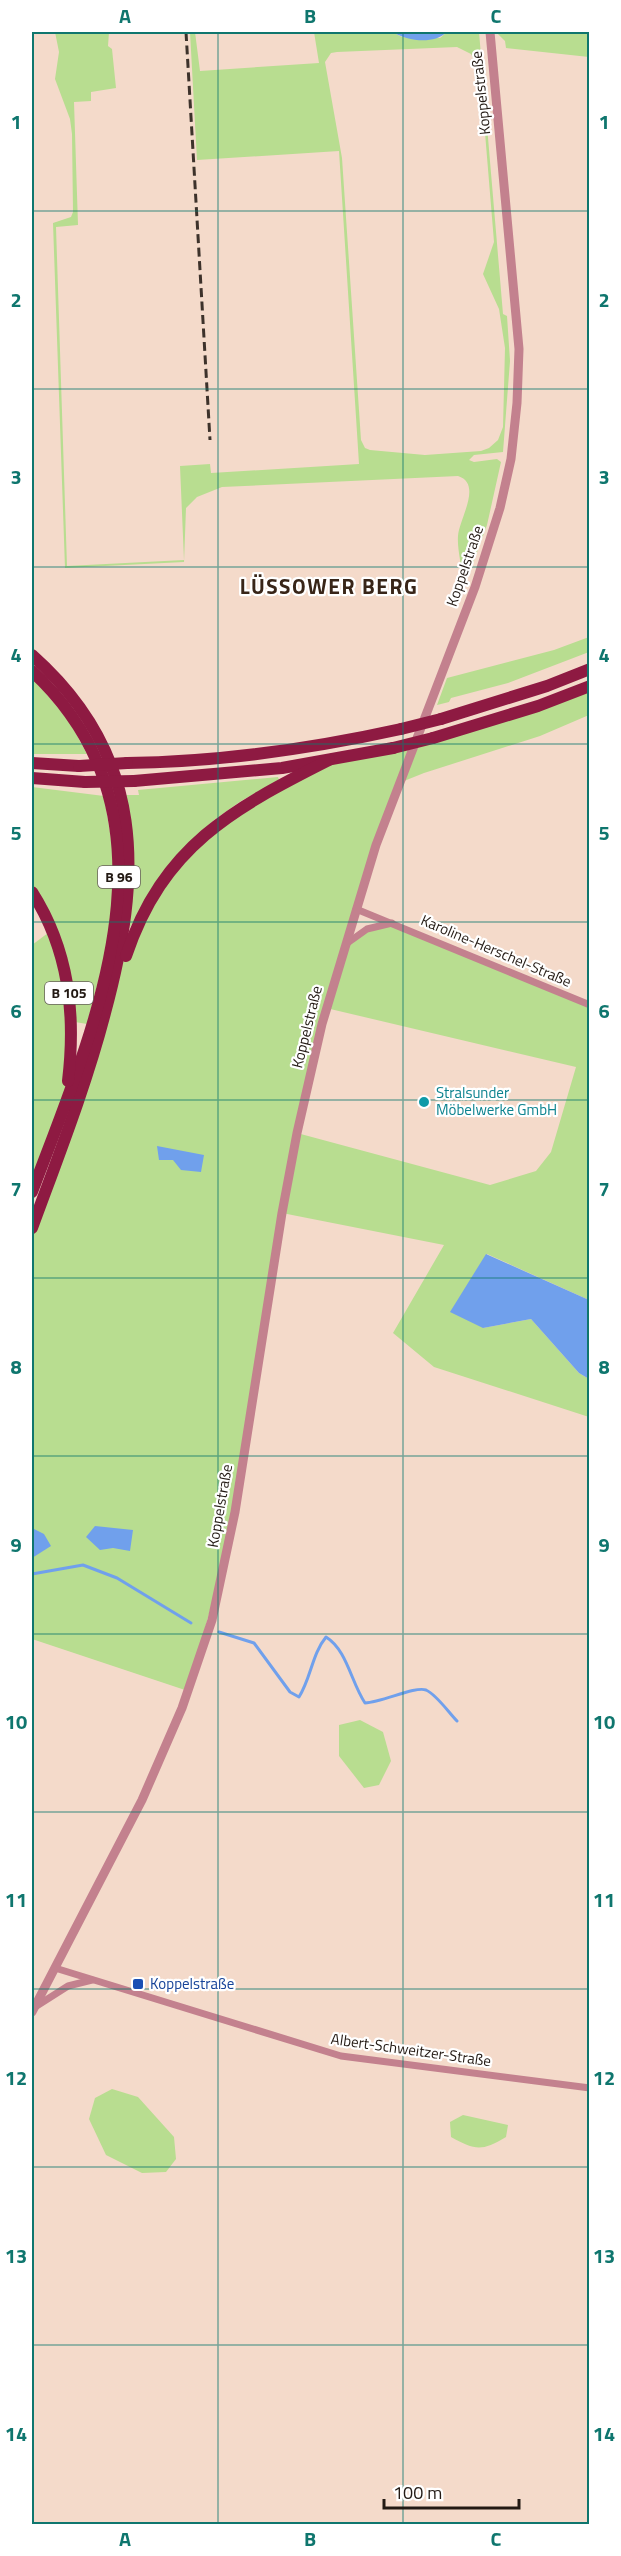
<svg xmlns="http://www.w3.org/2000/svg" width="621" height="2556" font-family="'Titillium Web',sans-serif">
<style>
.green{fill:#b8dd90;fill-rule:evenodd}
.water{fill:#70a0ec}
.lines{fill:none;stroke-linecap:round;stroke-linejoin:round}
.stream{stroke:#70a0ec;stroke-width:3}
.minor{stroke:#c3818e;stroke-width:7}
.tertiary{stroke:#c3818e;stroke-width:9}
.trunk{stroke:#8e1a42;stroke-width:12}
.rail{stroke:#3d322b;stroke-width:3;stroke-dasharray:9 4.5;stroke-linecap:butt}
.trunk-bridge{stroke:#8e1a42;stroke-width:12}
.grid{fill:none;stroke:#0f766e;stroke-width:1.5;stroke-opacity:0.55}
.culture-dot{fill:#0f9aa8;stroke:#fff;stroke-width:2}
.transit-dot{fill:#1a4fb4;stroke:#fff;stroke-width:2}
.labels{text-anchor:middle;stroke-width:4.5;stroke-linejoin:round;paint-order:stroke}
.shield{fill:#fff;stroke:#655f5a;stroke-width:1.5}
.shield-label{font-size:14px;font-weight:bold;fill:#231a14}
.street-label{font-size:15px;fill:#231a14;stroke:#fff}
.culture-label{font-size:15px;fill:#0d838f;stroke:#fff;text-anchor:start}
.transit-label{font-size:15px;fill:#164399;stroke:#fff;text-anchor:start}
.district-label{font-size:21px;font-weight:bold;letter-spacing:1.5px;fill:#382518;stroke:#fff}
.neatline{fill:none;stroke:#0f766e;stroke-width:2}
.grid-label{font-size:20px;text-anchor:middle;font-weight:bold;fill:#0f766e}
</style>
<rect width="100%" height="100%" fill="#f4daca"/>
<g class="green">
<path d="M55 32H109L108 46 112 49 116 88 91 92V101L74 102 78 225 56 227 67 566 184 560 180 466 210 464 211 473 359 464 339 151 197 160 190 32H195L200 71 319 63 314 32H392L402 37 440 38 447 32H479L503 314 507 316 510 361 503 452 474 455 469 460 474 462 497 459 501 462 487 525 468 577 462 579C462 564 457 550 458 536 459 519 483 484 458 476L222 487 197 497 186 508 184 562 65 568 53 223 71 217 73 212 72 134 70 119 55 79 59 52ZM457 47 471 54 480 72 494 242 483 274 499 309 505 348 503 427 498 440 489 448 481 451 425 455 370 450 365 448 361 440 342 158 325 62 331 53 337 52Z"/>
<path d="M496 32H589V57L506 48 505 41Z"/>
<path d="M589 637V652L508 683 451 698 449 702 437 705 447 678 554 650Z"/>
<path d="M32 677 69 721 87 754H32Z"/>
<path d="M589 686V715L540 736 424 773 399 783 345 944 367 929 392 923 589 1005V1300L487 1254 483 1328 531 1319 579 1373 589 1379V1417L434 1367 393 1333 444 1245 282 1213 229 1540 188 1691 32 1639V1228L130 942 138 923 204 835 329 760 363 756ZM326 1008 576 1067 551 1152 536 1171 490 1185 297 1133Z"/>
<path d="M278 777 279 780 241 801 214 820 190 842 128 930 122 795H139L138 790Z"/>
<path d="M32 787 104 796C107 817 112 839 114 860 119 911 100 975 87 1024L75 1022 71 982 32 887Z"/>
<path d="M52 930 66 974V1101L32 1192V945Z"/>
<path d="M360 1720 383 1732 391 1761 379 1785 364 1788 339 1756V1725Z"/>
<path d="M112 2089 138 2097 174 2137 176 2159 166 2172 142 2173 106 2155 89 2119 95 2098Z"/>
<path d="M463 2115 508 2125 506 2137C481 2152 475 2150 451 2137L450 2122Z"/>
</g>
<g class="water">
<path d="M392 32H447C433 45 408 41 392 32Z"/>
<path d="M157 1146 204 1155 201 1172 181 1170 173 1160H159Z"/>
<path d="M486 1254 589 1300V1379L579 1373 531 1319 483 1328 450 1312Z"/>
<path d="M95 1526 133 1530 130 1551 113 1548 100 1550 86 1537Z"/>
<path d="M32 1528 44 1534 51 1546 32 1558Z"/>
</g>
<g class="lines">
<g class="stream">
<path d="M32 1574 83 1565 117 1578 191 1623"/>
<path d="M219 1632 254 1643 290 1692 299 1697C311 1678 312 1654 326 1637 347 1650 351 1682 365 1703 383 1702 415 1686 426 1690 437 1695 449 1713 457 1721"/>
</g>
<g class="minor">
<path d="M356 909 590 1005"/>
<path d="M346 944 367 929 392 923"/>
<path d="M55 1968 341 2056 590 2088"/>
<path d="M35 2007 68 1986 92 1980"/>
</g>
<path class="tertiary" d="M32 2012 142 1800 182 1708 212 1620 235 1512 282 1213 297 1133 322 1024 376 845 475 587 500 508 511 459 517 403 519 349 490 32"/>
<g class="trunk">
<path d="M32 655C147 757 142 876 105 1013 86 1086 58 1157 32 1228"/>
<path d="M32 671C190 818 95 1025 32 1192"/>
<path d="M441 719 547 686 590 669"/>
<path d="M433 738 538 706 590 686"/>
<path d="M32 763 79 766"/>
<path d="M127 763C221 762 310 749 401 729"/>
<path d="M32 778 85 782"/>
<path d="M134 781 282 768 393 748"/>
<path d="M32 892C69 950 76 1014 68 1081"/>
<path d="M126 956C163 846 232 809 329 760"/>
</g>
<path class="rail" d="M186 32 210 440"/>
<g class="trunk-bridge">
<path d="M401 729 441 719"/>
<path d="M393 748 433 738"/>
<path d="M79 766 127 763"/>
<path d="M85 782 134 781"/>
</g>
</g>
<path class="grid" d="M218 32V2524M403 32V2524M32 211H590M32 389H590M32 567H590M32 744H590M32 922H590M32 1100H590M32 1278H590M32 1456H590M32 1634H590M32 1812H590M32 1989H590M32 2167H590M32 2345H590"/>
<circle class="culture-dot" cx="424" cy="1102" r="6"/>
<rect class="transit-dot" x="132" y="1978" width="12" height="12" rx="3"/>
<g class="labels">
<g class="shield">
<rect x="98" y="866" width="42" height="22" rx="4.5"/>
<rect x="45" y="982" width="48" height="22" rx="4.5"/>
</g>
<g class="shield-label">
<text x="119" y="882">B 96</text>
<text x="69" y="998">B 105</text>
</g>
<g class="street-label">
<text transform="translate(481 93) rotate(-96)" y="5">Koppelstraße</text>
<text transform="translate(465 566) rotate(-71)" y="5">Koppelstraße</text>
<text transform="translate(496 951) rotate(23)" y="5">Karoline-Herschel-Straße</text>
<text transform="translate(307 1027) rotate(-76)" y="5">Koppelstraße</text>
<text transform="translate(220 1506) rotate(-80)" y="5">Koppelstraße</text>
<text transform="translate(411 2050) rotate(8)" y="5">Albert-Schweitzer-Straße</text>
</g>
<g class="culture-label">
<text x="436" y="1098">Stralsunder<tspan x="436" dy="17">Möbelwerke GmbH</tspan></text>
</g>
<g class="transit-label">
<text x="150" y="1989">Koppelstraße</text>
</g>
<g class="district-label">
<text x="329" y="594">LÜSSOWER BERG</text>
</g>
</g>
<rect width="621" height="2556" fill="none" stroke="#ffffff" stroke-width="66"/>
<path d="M384 2499v9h135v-9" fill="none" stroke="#231a14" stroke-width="3"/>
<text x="393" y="2499" font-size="18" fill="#231a14" stroke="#ffffff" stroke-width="4.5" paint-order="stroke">100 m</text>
<rect x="33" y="33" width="555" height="2490" class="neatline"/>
<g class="grid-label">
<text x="125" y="23">A</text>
<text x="310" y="23">B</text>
<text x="496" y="23">C</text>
<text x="16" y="129">1</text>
<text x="604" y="129">1</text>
<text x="16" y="307">2</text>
<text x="604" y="307">2</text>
<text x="16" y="484">3</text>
<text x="604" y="484">3</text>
<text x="16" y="662">4</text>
<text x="604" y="662">4</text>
<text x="16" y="840">5</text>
<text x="604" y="840">5</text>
<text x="16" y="1018">6</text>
<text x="604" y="1018">6</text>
<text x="16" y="1196">7</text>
<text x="604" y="1196">7</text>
<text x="16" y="1374">8</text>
<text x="604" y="1374">8</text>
<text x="16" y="1552">9</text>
<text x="604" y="1552">9</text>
<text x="16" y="1729">10</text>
<text x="604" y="1729">10</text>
<text x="16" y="1907">11</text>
<text x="604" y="1907">11</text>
<text x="16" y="2085">12</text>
<text x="604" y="2085">12</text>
<text x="16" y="2263">13</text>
<text x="604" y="2263">13</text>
<text x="16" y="2441">14</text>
<text x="604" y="2441">14</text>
<text x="125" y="2546">A</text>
<text x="310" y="2546">B</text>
<text x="496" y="2546">C</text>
</g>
</svg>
